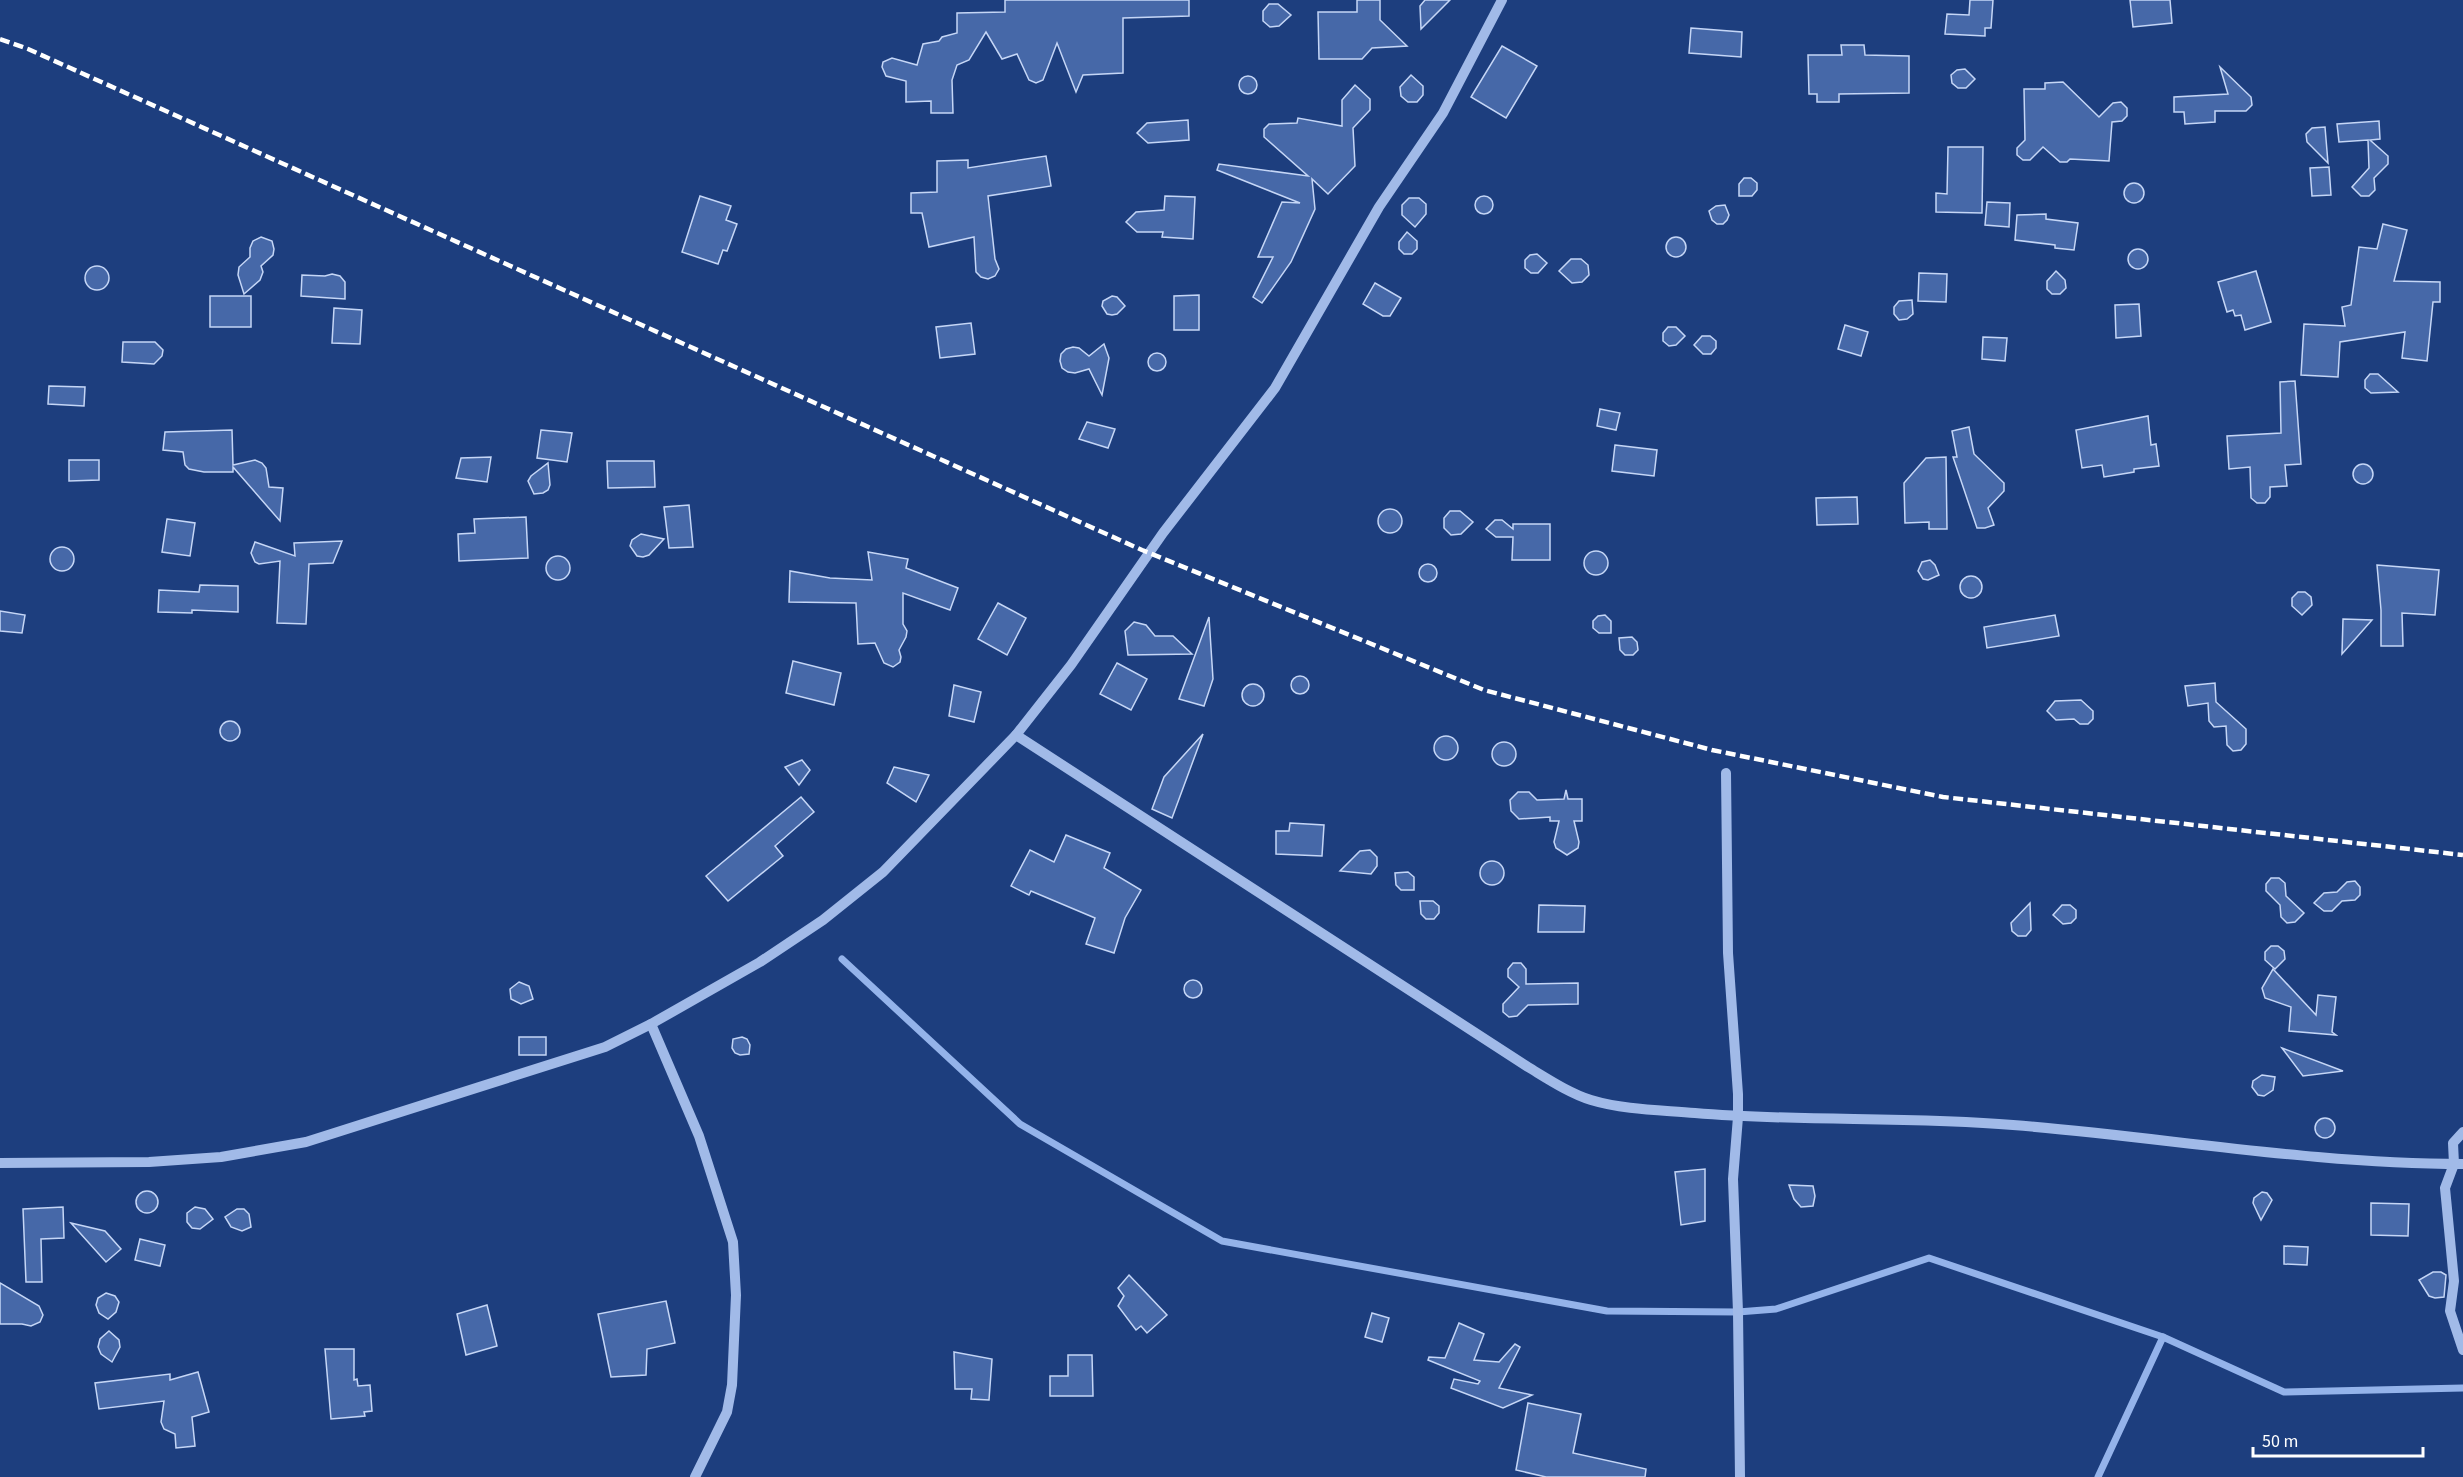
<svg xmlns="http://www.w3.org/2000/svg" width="2463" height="1477" font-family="'Source Sans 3',sans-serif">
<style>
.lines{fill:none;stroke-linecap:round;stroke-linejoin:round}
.stream{stroke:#94b3ea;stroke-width:7}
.building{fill:#4668a8;stroke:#c5d6f6;stroke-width:1.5}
.minor{stroke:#a1bae8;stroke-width:10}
.rail{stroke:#fff;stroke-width:4.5;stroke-dasharray:10 4.5;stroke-linecap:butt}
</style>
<rect width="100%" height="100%" fill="#1d3e7e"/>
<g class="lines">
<g class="stream">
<path d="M842 959 1020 1124 1222 1241 1607 1311 1738 1312 1776 1309 1929 1258 2163 1337 2284 1392 2463 1388"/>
<path d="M2098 1477 2163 1337"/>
</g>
</g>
<g class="building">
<path d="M1005 0H1189V16L1123 18V73L1083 75 1076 92 1057 43 1043 80 1036 83 1029 80 1017 54 1002 59 986 32 969 60 957 65 952 80 953 113H931V101L906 102V81L886 76 882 67 883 62 892 58 917 65 923 44 939 41 942 37 957 33V13L1005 12Z"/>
<path d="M1357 0H1380V20L1407 46 1372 48 1362 59H1319L1318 12H1357Z"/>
<path d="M1425 0H1450L1421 29 1420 6Z"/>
<path d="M1970 0H1993L1991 28H1985V36L1945 34 1947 14 1969 15Z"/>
<path d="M2130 0H2170L2172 23 2133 27Z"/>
<path d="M1269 4H1278L1291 15 1279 26 1270 27 1263 21V11Z"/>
<path d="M1691 28 1742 32 1741 57 1689 53Z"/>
<path d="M1841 45H1864L1865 55 1909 56V93L1839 94V102H1817V94H1809L1808 55H1842Z"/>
<path d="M1502 46 1537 66 1506 118 1471 97Z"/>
<path d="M2220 67 2251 97 2252 105 2246 111H2215V122L2185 124 2184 112H2174V97L2228 94Z"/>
<path d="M1965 69 1975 79 1966 88H1958L1952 83 1951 75 1957 70Z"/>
<path d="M1411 75 1423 86V95L1417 102H1408L1401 96 1400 87Z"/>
<circle cx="1248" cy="85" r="9"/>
<path d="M2063 82 2099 117 2113 103 2121 102 2127 108V116L2122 121 2112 122 2109 161 2070 159 2067 162H2060L2043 147 2030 160H2023L2017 155V148L2025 140 2024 89H2045V83Z"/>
<path d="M1355 85 1370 99V110L1353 128 1355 166 1328 194 1312 179 1315 209 1291 262 1262 303 1253 297 1273 257H1258L1282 202 1300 203 1217 170 1219 164 1308 176 1264 137V129L1269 124 1297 123 1298 118 1342 126V100Z"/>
<path d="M1188 120 1189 140 1148 143 1137 133 1147 123Z"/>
<path d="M2379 121 2380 139 2370 140 2388 156V164L2374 178 2375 190 2369 196H2361L2352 187 2369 168 2368 140 2339 142 2337 124Z"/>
<path d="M2325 127 2328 163 2307 142 2306 134 2312 128Z"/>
<path d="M1948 147H1983L1982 213 1936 212V193L1947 194Z"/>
<path d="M1046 156 1051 186 988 196 995 259 999 269 995 276 988 279 981 277 976 272 974 237 929 247 922 213H911V193L937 192V161L968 160V168Z"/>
<path d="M2329 167 2331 195 2312 196 2310 168Z"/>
<path d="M1744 178H1751L1757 183V190L1752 196H1739V184Z"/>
<circle cx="2134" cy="193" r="10"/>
<circle cx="1484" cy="205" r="9"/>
<path d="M700 196 731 206 726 220 737 224 727 251 723 250 718 264 682 252Z"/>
<path d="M1165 196 1195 197 1193 239 1162 237 1163 232H1137L1126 222 1136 212 1164 210Z"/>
<path d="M1409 198H1419L1426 204V214L1415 227 1402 215V205Z"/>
<path d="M1987 202 2010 203 2009 227 1985 225Z"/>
<path d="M1725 205 1729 215 1727 220 1723 224H1717L1712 220 1709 211 1716 206Z"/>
<path d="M2046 214V219L2078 223 2074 250 2055 248V245L2015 240 2017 215Z"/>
<path d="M2383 224 2407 230 2394 281 2440 282V302H2433L2427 361 2402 358 2405 332 2340 342 2338 377 2301 375 2304 324 2345 326 2342 307 2351 305 2359 247 2377 249Z"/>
<path d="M1407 232 1417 241V249L1412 254H1404L1399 249V242Z"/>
<path d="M261 237 272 241 274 249 273 255 261 266 263 272 260 280 244 294 238 275 239 267 250 257V248L253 241Z"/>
<circle cx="1676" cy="247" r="10"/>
<circle cx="2138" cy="259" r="10"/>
<path d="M1537 254 1547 263 1538 273H1531L1525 268V260L1530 255Z"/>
<path d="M1571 259H1581L1588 265 1589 275 1582 282 1572 283 1559 271Z"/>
<circle cx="97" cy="278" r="12"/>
<path d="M2056 271 2065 280 2066 288 2060 294H2052L2047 289V281Z"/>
<path d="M2256 271 2271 322 2245 330 2241 315 2235 316 2233 310 2227 312 2218 282Z"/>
<path d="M1919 273 1947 274 1946 302 1918 301Z"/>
<path d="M332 274 340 276 345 282V299L301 296 302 275 325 276Z"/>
<path d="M1375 283 1401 298 1390 316H1383L1363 304Z"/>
<path d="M1199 295V330H1174V296Z"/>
<rect x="210" y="296" width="41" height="31"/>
<path d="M1112 296 1117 297 1125 306 1117 314 1112 315 1107 314 1102 306 1103 301Z"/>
<path d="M1912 300 1913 314 1907 319 1899 320 1894 314V307L1899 301Z"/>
<path d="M2139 304 2141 336 2116 338 2115 305Z"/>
<path d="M334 308 362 310 360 344 332 343Z"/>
<path d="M971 323 975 354 940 358 936 327Z"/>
<path d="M1845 325 1868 332 1861 356 1838 349Z"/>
<path d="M1668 327H1676L1685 336 1676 345 1669 346 1663 341V333Z"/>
<path d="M1702 336H1710L1716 341V348L1711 354H1703L1694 345Z"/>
<path d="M1983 337 2007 338 2005 361 1982 359Z"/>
<path d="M123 342H155L163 350 162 356 154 364 122 362Z"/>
<path d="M1104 344 1109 358 1102 395 1089 369 1075 373 1068 372 1062 368 1060 361 1061 354 1066 349 1073 347 1079 348 1089 356Z"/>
<circle cx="1157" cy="362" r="9"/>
<path d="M2370 374H2378L2398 392 2371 393 2365 388V380Z"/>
<path d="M2295 381 2301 464 2285 465 2287 486 2270 487V497L2265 503H2257L2251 498 2250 467 2229 469 2227 436 2281 433 2280 382Z"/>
<path d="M49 386 85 387 84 406 48 404Z"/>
<path d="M1600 409 1620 413 1616 430 1597 426Z"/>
<path d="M2148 416 2151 445 2156 444 2159 466 2134 469V472L2104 477 2102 465 2082 468 2076 430Z"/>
<path d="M1087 422 1115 429 1108 448 1079 439Z"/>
<path d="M1969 427 1974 454 2004 483V491L1988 508 1994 525 1985 528H1977L1953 457H1957L1952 431Z"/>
<path d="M232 430 233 465 255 460 262 463 266 468 269 487 283 488 280 521 233 467V472H204L189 469 185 465 183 452 163 450 165 432Z"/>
<path d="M541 430 572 433 567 462 537 458Z"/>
<path d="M1615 445 1657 450 1654 476 1612 471Z"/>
<path d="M491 457 487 482 456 478 461 458Z"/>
<path d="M1946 457 1947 529H1929V522L1905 523 1904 483 1926 458Z"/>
<path d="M69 460H99V480L69 481Z"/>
<path d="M607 461H654L655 487 608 488Z"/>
<path d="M548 463 550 485 548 490 543 493 534 494 528 481 531 476Z"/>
<circle cx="2363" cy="474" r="10"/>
<path d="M1857 497 1858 524 1817 525 1816 498Z"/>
<path d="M689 505 693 547 669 548 664 507Z"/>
<circle cx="1390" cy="521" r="12"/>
<path d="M1450 511H1460L1473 522 1461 534 1451 535 1444 528V518Z"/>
<path d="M526 517 528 558 459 561 458 534 475 533 474 519Z"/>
<path d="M167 519 195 523 190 556 162 552Z"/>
<path d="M1495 520H1502L1513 529V524H1550V560H1512L1513 537H1496L1486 529Z"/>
<path d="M641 534 664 539 649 555 643 557 637 556 630 546 632 540Z"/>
<path d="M342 541 333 563 309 564 306 624 277 623 280 561 259 564 255 562 251 553 255 542 295 556 294 543Z"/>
<circle cx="62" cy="559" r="12"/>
<circle cx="1596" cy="563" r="12"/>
<path d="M868 552 908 559 906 568 958 588 950 610 903 593V624L907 631 906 637 899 650 901 657 900 662 893 667 884 663 875 643 858 644 856 603 789 602 790 571 830 578 872 580Z"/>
<circle cx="558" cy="568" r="12"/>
<path d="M1930 560 1935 565 1939 575 1928 580 1923 579 1918 571 1922 562Z"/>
<circle cx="1428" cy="573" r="9"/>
<path d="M2377 565 2439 570 2435 615 2402 613 2403 646H2381V610Z"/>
<circle cx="1971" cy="587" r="11"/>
<path d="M200 585 238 586V612L192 610V613L158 612 159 590 199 592Z"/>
<path d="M2298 592H2305L2311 597 2312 605 2302 615 2292 606V598Z"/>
<path d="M998 603 1026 618 1007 655 978 639Z"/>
<path d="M0 611 25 615 22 633 0 631Z"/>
<path d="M1605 615 1611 621V633H1599L1593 628V621L1598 616Z"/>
<path d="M2055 615 2059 636 1987 648 1984 627Z"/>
<path d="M1209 617 1213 679 1204 706 1179 699Z"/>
<path d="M2343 619 2372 620 2342 654Z"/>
<path d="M1134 622 1146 625 1155 636H1173L1192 654 1128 655 1125 631Z"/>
<path d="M1632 637 1637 642 1638 650 1633 655H1625L1620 650 1619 638Z"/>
<path d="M793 661 841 673 834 705 786 693Z"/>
<path d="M1117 663 1147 679 1131 710 1100 694Z"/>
<circle cx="1300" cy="685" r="9"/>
<path d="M2215 683 2216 702 2246 729V744L2241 750 2233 751 2227 745 2226 726 2214 727 2209 721 2208 703 2188 706 2185 686Z"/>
<circle cx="1253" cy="695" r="11"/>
<path d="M954 685 981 692 974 722 949 716Z"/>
<path d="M2081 700 2093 711V719L2088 724H2080L2074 719 2056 720 2047 711 2055 701Z"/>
<circle cx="230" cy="731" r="10"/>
<path d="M1203 734 1172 818 1152 809 1164 777Z"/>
<circle cx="1446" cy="748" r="12"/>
<circle cx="1504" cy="754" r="12"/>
<path d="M802 760 810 770 799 785 785 767Z"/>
<path d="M894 767 929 775 916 802 887 783Z"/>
<path d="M1566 790 1568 799H1582V821H1574L1579 842 1578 848 1567 855 1556 848 1554 842 1559 821H1550V817L1519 819 1511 811 1510 800 1518 792H1529L1537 800 1564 799Z"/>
<path d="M801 797 814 812 775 846 783 856 728 901 706 876Z"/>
<path d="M1290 823 1324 825 1322 856 1276 854V831H1289Z"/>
<path d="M1066 835 1110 853 1104 868 1141 890 1125 918 1114 953 1086 944 1095 918 1031 891 1029 895 1011 886 1030 850 1054 862Z"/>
<path d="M1370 850 1377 857V866L1371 874 1340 871 1360 851Z"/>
<circle cx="1492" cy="873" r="12"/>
<path d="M1408 872 1414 877V890H1401L1396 885 1395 873Z"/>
<path d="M2271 878H2279L2285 883 2286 896 2304 913 2295 922 2287 923 2281 917 2280 905 2266 891V884Z"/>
<path d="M2355 881 2360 887V895L2355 900 2342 901 2332 911H2324L2314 903 2324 893 2337 892 2347 882Z"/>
<path d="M1420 901H1433L1439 906V913L1434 919H1426L1421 914Z"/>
<path d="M2030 903 2031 930 2026 936H2018L2012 931 2011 923Z"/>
<path d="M1539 905 1585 906 1584 932H1538Z"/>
<path d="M2062 905H2070L2076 910V918L2071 923 2063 924 2053 915Z"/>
<path d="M2271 946H2278L2284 951 2285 959 2275 969 2265 960V952Z"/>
<path d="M1513 963H1521L1526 969V984L1578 983V1004L1528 1005 1517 1016 1509 1017 1503 1012V1004L1519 987 1508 977V969Z"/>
<path d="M2273 969 2316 1015 2318 995 2336 997 2332 1032 2336 1035 2289 1031 2291 1007 2265 998 2262 988Z"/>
<circle cx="1193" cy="989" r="9"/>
<path d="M519 982 529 986 533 999 521 1004 511 999 510 989Z"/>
<rect x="519" y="1037" width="27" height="18"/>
<path d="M742 1037 747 1039 750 1045 749 1054 740 1055 735 1053 732 1048 733 1039Z"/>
<path d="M2282 1048 2343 1071 2303 1076Z"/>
<path d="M2262 1075 2275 1077 2273 1090 2264 1096 2258 1095 2252 1087 2253 1081Z"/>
<circle cx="2325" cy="1128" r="10"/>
<path d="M1705 1169V1221L1681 1225 1675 1172Z"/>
<path d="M1789 1185 1813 1186 1815 1196 1813 1206 1801 1207 1794 1199Z"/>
<circle cx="147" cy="1202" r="11"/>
<path d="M2262 1192 2267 1193 2272 1200 2261 1220 2253 1203 2254 1198Z"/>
<path d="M2371 1203 2409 1204 2408 1236 2371 1235Z"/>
<path d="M63 1207 64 1238 41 1239 42 1282H26L23 1209Z"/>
<path d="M195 1207 205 1209 213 1219 200 1229 192 1228 187 1222V1213Z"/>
<path d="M237 1209H244L249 1214 251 1227 242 1231 231 1227 225 1217Z"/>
<path d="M71 1223 105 1231 121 1249 106 1262Z"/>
<path d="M140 1239 165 1245 160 1266 135 1260Z"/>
<path d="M2284 1246 2308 1247 2307 1265 2284 1264Z"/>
<path d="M2433 1272H2441L2446 1275 2444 1297 2435 1298 2429 1296 2419 1280Z"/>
<path d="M1129 1275 1167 1315 1147 1333 1141 1326 1136 1330 1118 1306 1124 1296 1118 1288Z"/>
<path d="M0 1283 39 1306 43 1315 40 1322 31 1326 22 1324H0Z"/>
<path d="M106 1293 115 1296 119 1302 116 1312 108 1319 99 1313 96 1305 98 1298Z"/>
<path d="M666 1301 675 1343 647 1349 646 1375 611 1377 598 1314Z"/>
<path d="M487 1305 497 1346 466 1355 457 1314Z"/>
<path d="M1372 1313 1389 1318 1382 1342 1365 1337Z"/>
<path d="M1459 1323 1484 1334 1474 1360 1499 1362 1515 1344 1520 1347 1499 1388 1532 1395 1503 1408 1451 1388 1454 1379 1478 1384 1480 1381 1428 1360 1429 1357 1445 1358Z"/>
<path d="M109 1331 119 1340 120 1347 112 1362 101 1354 98 1347 100 1339Z"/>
<path d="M325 1349H354V1380L357 1379 358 1386 370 1385 372 1411 364 1412 365 1416 331 1419Z"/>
<path d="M954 1352 992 1359 989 1400 971 1399 972 1389H955Z"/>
<path d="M1068 1355H1092L1093 1396H1050V1376H1068Z"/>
<path d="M198 1372 209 1412 192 1417 195 1446 176 1448 175 1434 164 1429 161 1422 164 1401 99 1409 95 1383 170 1374V1380Z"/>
<path d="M1528 1403 1581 1414 1573 1453 1646 1469 1645 1477H1546L1516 1470Z"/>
</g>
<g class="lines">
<g class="minor">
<path d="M1016 735 1528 1067C1548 1079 1569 1093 1591 1100 1624 1110 1661 1110 1695 1113 1801 1122 1907 1116 2013 1125 2163 1137 2312 1164 2463 1164"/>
<path d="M1726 773 1728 953 1738 1094V1117L1733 1179 1738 1312 1740 1477"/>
<path d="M651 1024 699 1136 733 1242 736 1295 732 1385 727 1412 695 1477"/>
<path d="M2463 1132 2453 1143 2454 1164 2445 1188 2454 1281 2450 1311 2463 1350"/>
<path d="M0 1163 149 1162 221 1157 306 1142 605 1047 651 1024 760 962 823 920 883 872 1016 735 1071 665 1163 533 1275 388 1379 207 1443 113 1502 0"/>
</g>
<path class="rail" d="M0 39 28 49 1142 550 1484 690 1712 750 1943 797 2463 855"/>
</g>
<path d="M2253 1447v9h170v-9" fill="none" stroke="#ffffff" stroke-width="3"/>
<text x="2262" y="1447" font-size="18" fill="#ffffff" stroke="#1d3e7e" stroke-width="4.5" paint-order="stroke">50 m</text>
</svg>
